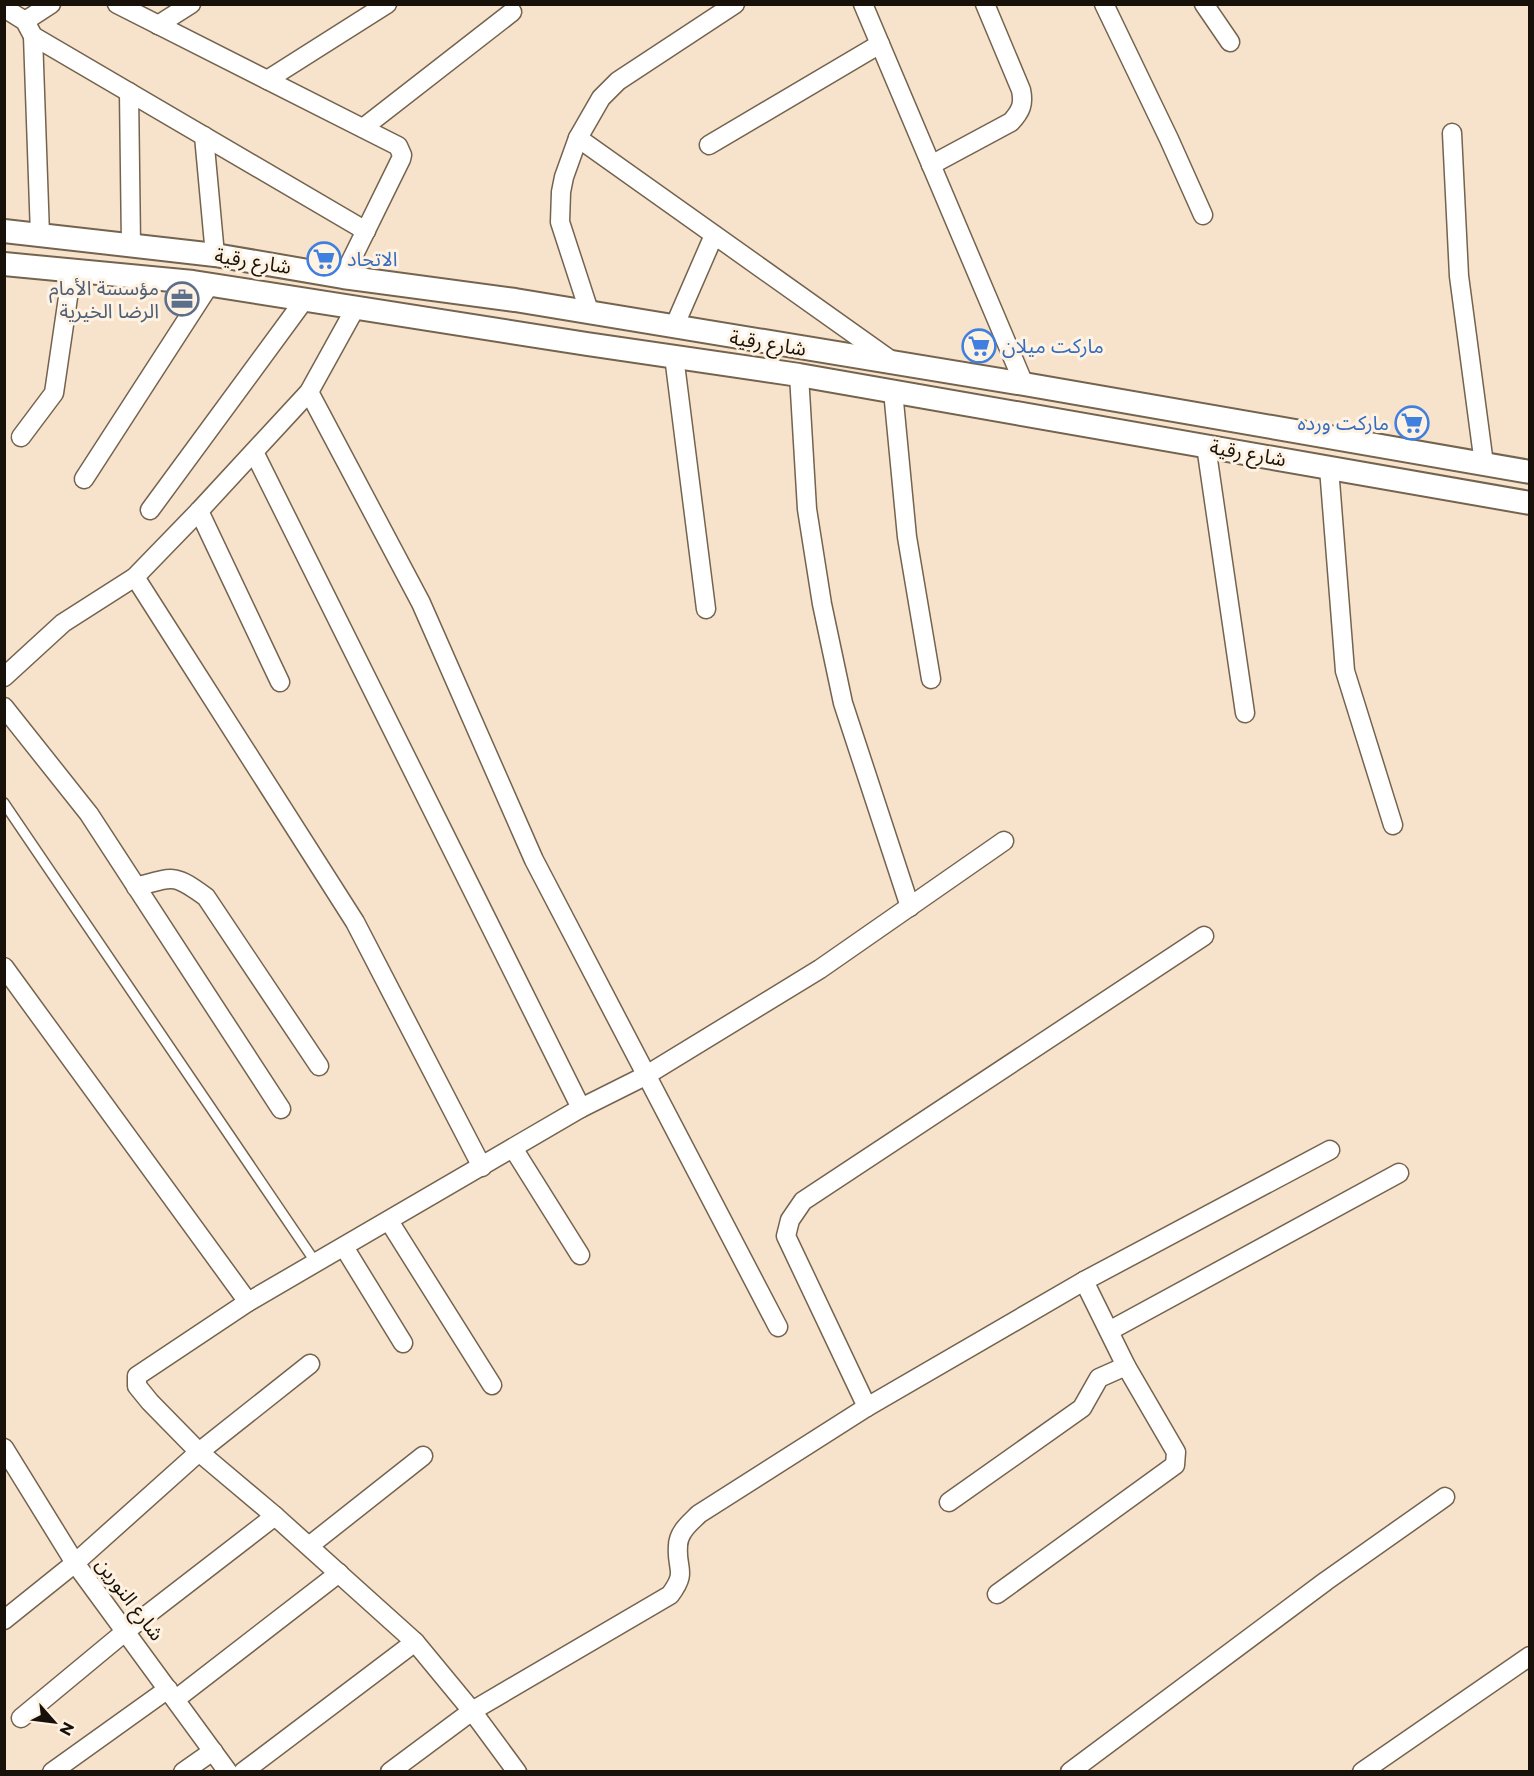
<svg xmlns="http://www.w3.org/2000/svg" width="1534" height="1776" font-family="Montserrat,'Noto Sans Arabic',sans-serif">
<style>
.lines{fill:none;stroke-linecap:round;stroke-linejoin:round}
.service-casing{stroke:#74634e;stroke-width:12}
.minor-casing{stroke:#74634e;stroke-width:21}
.tertiary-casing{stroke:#74634e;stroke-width:26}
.service{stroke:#fff;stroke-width:9}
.minor{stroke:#fff;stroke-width:18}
.tertiary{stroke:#fff;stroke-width:22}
.labels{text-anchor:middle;stroke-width:6;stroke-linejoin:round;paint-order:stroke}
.shop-label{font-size:20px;fill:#366cbe;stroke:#fef2e3;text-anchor:start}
.street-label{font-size:20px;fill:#181109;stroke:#fef2e3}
.service-label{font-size:20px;fill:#4e5e75;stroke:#fef2e3;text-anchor:end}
</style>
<rect width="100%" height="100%" fill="#f7e3cb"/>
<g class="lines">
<defs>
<path id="service" d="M4 803 316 1263"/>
<g id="minor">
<path d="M117 4 398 146 402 155 401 159 343 277"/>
<path d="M863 4 1024 384"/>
<path d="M1104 4 1169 139 1203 215"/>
<path d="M1204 4 1230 42"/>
<path d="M4 8 25 21 33 36 366 231"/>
<path d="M25 21 51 4"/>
<path d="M158 25 191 4"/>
<path d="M33 36 40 235"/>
<path d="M267 80 387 4"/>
<path d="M129 92 131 245"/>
<path d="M363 128 512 12"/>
<path d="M1452 133 1459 276 1484 464"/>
<path d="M204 136 215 255"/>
<path d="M578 138 892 361"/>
<path d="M709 145 880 44"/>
<path d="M931 165 1011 122C1021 111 1024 104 1021 90L985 4"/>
<path d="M590 314 560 222 561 192 564 177 578 138 601 98 618 81 735 4"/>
<path d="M674 327 714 235"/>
<path d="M674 356 706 609"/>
<path d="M799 375 807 509 822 604 843 703 910 907"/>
<path d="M893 391 907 537 931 679"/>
<path d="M309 392 421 603 534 860 778 1327"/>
<path d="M21 437 54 393 72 270"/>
<path d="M1206 446 1245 713"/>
<path d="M254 452 581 1108"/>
<path d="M1329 468 1345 671 1393 825"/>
<path d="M84 479 210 284"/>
<path d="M150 510 305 299"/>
<path d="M199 511 280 682"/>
<path d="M135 577 355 922 482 1167"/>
<path d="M4 677 63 623 135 577 199 511 309 392 356 307"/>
<path d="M4 707 89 814 281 1109"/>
<path d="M136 887C175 876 174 874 206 897L319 1066"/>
<path d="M4 967 248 1302"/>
<path d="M513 1148 580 1255"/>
<path d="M389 1221 492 1385"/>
<path d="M344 1247 403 1343"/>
<path d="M1109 1331 1399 1173"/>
<path d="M867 1407 786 1236 790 1220 803 1201 1204 936"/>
<path d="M4 1448 75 1563 228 1772"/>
<path d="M949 1502 1082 1408 1099 1378 1126 1366"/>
<path d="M309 1546 423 1456"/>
<path d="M997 1594 1175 1465 1176 1452 1126 1366 1084 1281"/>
<path d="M4 1620 75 1563 199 1452 310 1364"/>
<path d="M176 1699 339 1573"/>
<path d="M21 1718 126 1631 275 1516"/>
<path d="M52 1772 168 1689"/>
<path d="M183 1772 213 1751"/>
<path d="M243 1772 415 1642"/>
<path d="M390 1772 472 1711 670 1595C688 1571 676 1570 678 1546 678 1532 690 1523 699 1514L867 1407 1084 1281 1330 1150"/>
<path d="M517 1772 472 1711 415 1642 275 1516 199 1452 150 1402 137 1386V1376L248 1302 581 1108 645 1076 820 969 1004 841"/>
<path d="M1070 1772 1326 1581 1445 1497"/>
<path d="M1362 1772 1530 1656"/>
</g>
<g id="tertiary">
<path d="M4 231 215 255 343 277 515 300 1024 384 1530 472"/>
<path d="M4 264 193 282 587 344 799 375 1530 503"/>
</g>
</defs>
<use href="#service" class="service-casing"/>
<use href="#minor" class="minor-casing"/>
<use href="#tertiary" class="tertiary-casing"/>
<use href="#service" class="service"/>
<use href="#minor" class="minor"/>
<use href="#tertiary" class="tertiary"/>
</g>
<defs>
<symbol id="supermarket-ring" viewBox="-11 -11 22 22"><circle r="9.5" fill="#fef2e3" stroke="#3f7fe0" stroke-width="1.5"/><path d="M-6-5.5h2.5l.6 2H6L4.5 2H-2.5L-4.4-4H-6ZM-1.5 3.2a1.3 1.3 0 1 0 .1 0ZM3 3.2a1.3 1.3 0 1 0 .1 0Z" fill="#3f7fe0"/></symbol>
<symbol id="office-ring" viewBox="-11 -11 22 22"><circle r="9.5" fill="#fef2e3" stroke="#5c6f8a" stroke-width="1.5"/><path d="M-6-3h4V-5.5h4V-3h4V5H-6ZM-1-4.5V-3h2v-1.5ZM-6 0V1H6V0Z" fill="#5c6f8a"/></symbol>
</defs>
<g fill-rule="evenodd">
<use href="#supermarket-ring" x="305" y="240" width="38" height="38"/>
<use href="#office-ring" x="163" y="280" width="38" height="38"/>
<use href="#supermarket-ring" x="960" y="327" width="38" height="38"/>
<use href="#supermarket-ring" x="1393" y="404" width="38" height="38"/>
</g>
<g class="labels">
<g class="shop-label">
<text x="347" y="266">الاتحاد</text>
<text x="1002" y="353">ماركت ميلان</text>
<text x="1389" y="430" text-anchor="end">ماركت ورده</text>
</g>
<g class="street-label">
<text transform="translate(253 261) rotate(9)" y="7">شارع رقية</text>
<text transform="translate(768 343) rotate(9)" y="7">شارع رقية</text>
<text transform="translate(1248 453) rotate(10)" y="7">شارع رقية</text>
<text transform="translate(130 1599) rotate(53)" y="7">شارع النورين</text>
</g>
<g class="service-label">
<text x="159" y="295">مؤسسة الأمام<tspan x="159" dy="23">الرضا الخيرية</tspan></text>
</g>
</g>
<rect width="1534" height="1776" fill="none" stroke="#181109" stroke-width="12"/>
<g transform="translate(54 1722) rotate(118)" stroke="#fef2e3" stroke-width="4.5" paint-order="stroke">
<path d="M0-4.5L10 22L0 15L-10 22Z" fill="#181109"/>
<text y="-9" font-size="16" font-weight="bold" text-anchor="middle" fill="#181109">N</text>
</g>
</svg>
